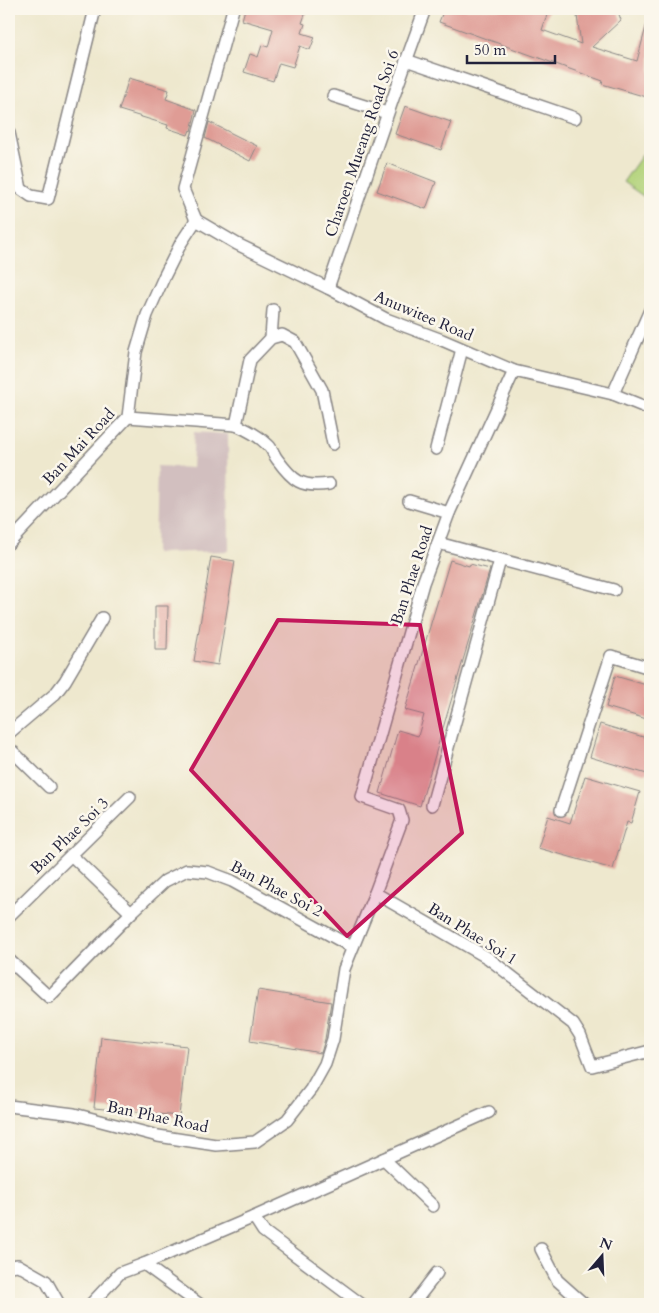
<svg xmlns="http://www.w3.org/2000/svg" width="659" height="1313" font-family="Cardo,serif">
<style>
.industrial{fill:#d2bfbf}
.green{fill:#b3d37b;stroke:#6a7a5b}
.building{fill:#df9c95}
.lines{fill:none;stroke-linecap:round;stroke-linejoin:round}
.minor-casing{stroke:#888584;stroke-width:14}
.minor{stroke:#fff;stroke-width:11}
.marked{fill:#c2185b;fill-opacity:0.2;stroke:#c2185b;stroke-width:4;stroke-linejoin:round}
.labels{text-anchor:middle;stroke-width:5;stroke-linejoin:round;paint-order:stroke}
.street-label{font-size:16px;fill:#22223b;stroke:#fbf7ec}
</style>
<rect width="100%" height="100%" fill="#fbf7ec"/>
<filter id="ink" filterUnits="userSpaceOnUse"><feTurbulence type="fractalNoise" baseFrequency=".02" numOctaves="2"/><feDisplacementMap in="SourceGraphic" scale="10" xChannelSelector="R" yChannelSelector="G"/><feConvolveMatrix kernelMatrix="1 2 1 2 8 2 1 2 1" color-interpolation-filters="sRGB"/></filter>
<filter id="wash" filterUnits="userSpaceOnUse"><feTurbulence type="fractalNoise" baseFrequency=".0096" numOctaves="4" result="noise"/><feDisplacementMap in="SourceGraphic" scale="20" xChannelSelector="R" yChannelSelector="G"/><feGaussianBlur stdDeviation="1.12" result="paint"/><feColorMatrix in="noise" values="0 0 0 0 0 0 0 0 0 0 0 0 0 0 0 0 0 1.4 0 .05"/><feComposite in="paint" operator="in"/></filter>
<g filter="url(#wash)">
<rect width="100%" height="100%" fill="#eee8ce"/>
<path class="industrial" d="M194 432 228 434 229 551 155 553 157 466 192 468Z"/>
<path class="green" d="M650 144V201L623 182Z"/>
<g id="blocks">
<g class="building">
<path d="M245 9H307L302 23 305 24 302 33 315 37 310 50 300 46 293 67 279 63 273 81 244 72 250 54 258 57 262 45 268 47 273 29 242 20Z"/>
<path d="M444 9H549L542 30 581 44 576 9H617L621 20 592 47 637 61 647 23 650 24V98L602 84 603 81 439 22Z"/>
<path d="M129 78 169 90 166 99 196 110 191 131 190 130 188 135 167 128 168 125 119 110Z"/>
<path d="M405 106 451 122 441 150 395 134Z"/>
<path d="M209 122 257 146 250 161 205 138Z"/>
<path d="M387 163 436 182 426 209 377 191Z"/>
<path d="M211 557 235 561 218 665 194 661Z"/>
<path d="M450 560 469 566 470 564 490 569 420 806 380 793 398 730 418 736 424 715 405 710Z"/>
<path d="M155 606H168L167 650H155Z"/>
<path d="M615 676 650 686V720L606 707Z"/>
<path d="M600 724 650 739V763L647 774 590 757Z"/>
<path d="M585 776 640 792 631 823 627 822 613 869 538 848 548 816 570 823Z"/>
<path d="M258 990 331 1002 325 1039 321 1053 250 1041Z"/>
<path d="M101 1037 187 1046 179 1116 94 1108Z"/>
</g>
</g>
</g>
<g filter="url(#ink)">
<use href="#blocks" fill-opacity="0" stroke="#888584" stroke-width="1"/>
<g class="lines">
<defs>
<g id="minor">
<path d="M406 60 575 118"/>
<path d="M333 96 387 113"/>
<path d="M9 133 21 189 31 196 48 199 95 9"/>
<path d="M196 220 237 244 328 288 386 319 442 340 514 371 613 394 650 409"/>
<path d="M196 220 183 189 233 9"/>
<path d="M328 288C360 195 391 101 425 9"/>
<path d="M271 338 273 310"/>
<path d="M613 394 650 310"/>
<path d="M128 417 236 425 250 360 271 338 282 335 295 342 322 390 333 444"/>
<path d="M236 425C248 430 259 436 269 446 272 449 274 455 277 459 293 481 301 488 329 484"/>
<path d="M436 449 462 349"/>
<path d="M409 501 449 513"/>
<path d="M9 543 128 417 136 352 147 315 164 277 181 243 196 220"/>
<path d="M438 543 614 590"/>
<path d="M9 733 55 694 65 681 102 618"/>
<path d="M9 748 49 787"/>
<path d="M432 805 500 560"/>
<path d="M561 810 611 656 650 668"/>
<path d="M71 855 131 913"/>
<path d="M375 893 488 958 573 1024 580 1035 592 1066 650 1051"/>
<path d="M9 916 130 797"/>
<path d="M9 960 49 997 131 913 165 881 187 870 208 872 232 881 352 947"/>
<path d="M9 1106 74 1114 158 1136 216 1145 255 1142 287 1120 311 1089 325 1064 333 1039 344 969 375 893 402 820 399 810 362 797 423 583 449 513 514 371"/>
<path d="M384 1159 433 1206"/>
<path d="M254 1217 263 1231 361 1304"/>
<path d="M541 1249 557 1280 584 1304"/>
<path d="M144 1264 199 1304"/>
<path d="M9 1266 18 1265 46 1281 59 1304"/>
<path d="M91 1304 120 1273 144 1264 254 1217 489 1112"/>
<path d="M413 1304 437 1273"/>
</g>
</defs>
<use href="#minor" class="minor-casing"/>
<use href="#minor" class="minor"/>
</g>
</g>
<path class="marked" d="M278 620 420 625 462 833 347 936 191 770Z"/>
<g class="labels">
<g class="street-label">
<text transform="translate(361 143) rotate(-71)" y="6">Charoen Mueang Road Soi 6</text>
<text transform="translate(424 315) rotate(23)" y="6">Anuwitee Road</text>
<text transform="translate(78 446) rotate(-47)" y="6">Ban Mai Road</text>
<text transform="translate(411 575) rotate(-72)" y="6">Ban Phae Road</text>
<text transform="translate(69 835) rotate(-44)" y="6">Ban Phae Soi 3</text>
<text transform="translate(277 888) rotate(28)" y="6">Ban Phae Soi 2</text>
<text transform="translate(473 933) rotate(32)" y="6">Ban Phae Soi 1</text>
<text transform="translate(158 1116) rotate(12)" y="6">Ban Phae Road</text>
</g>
</g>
<rect width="659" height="1313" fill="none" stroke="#fbf7ec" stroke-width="30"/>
<g transform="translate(602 1256) rotate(19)" stroke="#fbf7ec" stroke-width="4" paint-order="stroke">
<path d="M0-4L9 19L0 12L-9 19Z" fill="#22223b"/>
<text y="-8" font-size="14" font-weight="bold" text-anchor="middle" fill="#22223b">N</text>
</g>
<path d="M467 55v8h88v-8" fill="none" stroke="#22223b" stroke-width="2.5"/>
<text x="474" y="55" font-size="15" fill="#22223b" stroke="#fbf7ec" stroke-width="4" paint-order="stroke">50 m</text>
</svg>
